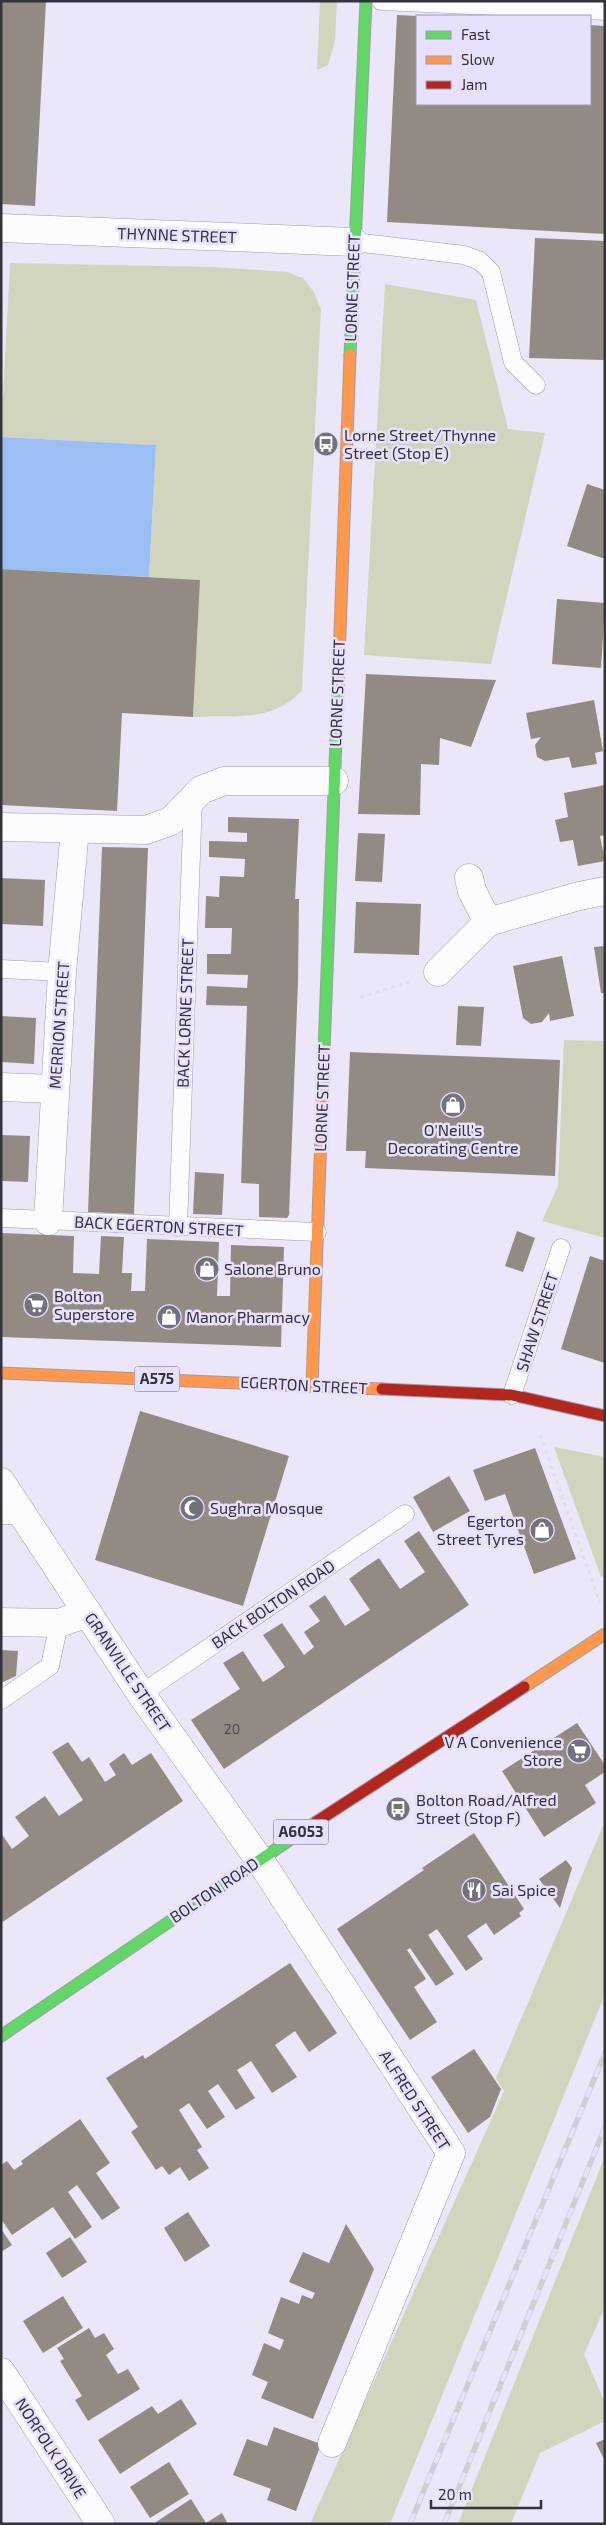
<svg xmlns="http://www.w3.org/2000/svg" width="606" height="2525" font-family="'Exo 2',sans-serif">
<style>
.green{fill:#d2d5be}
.water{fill:#9abff3}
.building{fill:#938a84}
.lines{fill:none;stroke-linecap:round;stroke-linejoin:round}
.lane-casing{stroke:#a09da9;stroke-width:19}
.street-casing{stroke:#a09da9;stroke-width:29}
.fast-casing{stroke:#a09da9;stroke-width:13}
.slow-casing{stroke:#a09da9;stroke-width:13}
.jam-casing{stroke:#a09da9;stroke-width:13}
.path{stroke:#e0dfe4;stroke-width:3;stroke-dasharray:4 4;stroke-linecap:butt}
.lane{stroke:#fcfbfe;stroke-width:18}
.street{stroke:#fcfbfe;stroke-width:28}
.fast{stroke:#63d668;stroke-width:11}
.slow{stroke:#ff974d;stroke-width:11}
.jam{stroke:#b3261e;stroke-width:11}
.rail-casing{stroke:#cfced3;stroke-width:5.5}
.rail{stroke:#e7e1fe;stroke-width:4;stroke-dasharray:11;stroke-linecap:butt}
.labels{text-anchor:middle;stroke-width:5;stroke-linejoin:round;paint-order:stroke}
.number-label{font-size:14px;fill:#4c484f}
.shield{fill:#e7e1fe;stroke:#6a6677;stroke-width:1}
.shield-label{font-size:15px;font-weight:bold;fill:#34323d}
.street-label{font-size:16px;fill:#34323d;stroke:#e7e1fe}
.poi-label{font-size:16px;fill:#34323d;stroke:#e7e1fe;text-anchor:start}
</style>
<rect width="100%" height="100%" fill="#ebe7f8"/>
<g class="green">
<path d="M320 1H337L335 41 328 65 317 70Z"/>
<path d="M10 263 214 267 287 272 303 278 314 292 321 309 302 690C274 723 232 715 193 717L200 580 149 577 156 445 1 437V396H3Z"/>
<path d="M385 284 476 300 508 429 545 433 491 664 364 655Z"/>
<path d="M564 1040 605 1041V1238L542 1221 558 1186Z"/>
<path d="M554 1447 605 1457V1575L601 1577Z"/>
<path d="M605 1821V1994L390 2524H310L504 2091 496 2078Z"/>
<path d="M605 2156V2307L584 2354 605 2403V2421L540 2453 511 2524H458Z"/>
</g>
<path class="water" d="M1 437 156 445 149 577 1 569Z"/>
<g class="building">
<path d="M1 1H46L35 206 1 204Z"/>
<path d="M397 15 417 16V104H590V25L605 26V234L387 222Z"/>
<path d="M535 238 605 241V360L529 358Z"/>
<path d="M587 484 605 490V559L567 546Z"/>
<path d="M1 569 200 580 193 717 122 713 117 811 1 805Z"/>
<path d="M557 599 605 603 601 668 552 664Z"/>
<path d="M366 674 496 680 471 747 440 738 439 765 421 764 420 815 358 814Z"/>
<path d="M594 700 603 751 595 753 597 764 572 768 569 757 545 761 537 757 535 745 541 737 531 739 526 713Z"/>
<path d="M605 785V835L600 836 605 861 578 866 573 840 560 842 555 820 568 817 564 793Z"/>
<path d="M228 817 299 819 295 899H299L298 982 289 1215 287 1218 259 1217V1184L241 1183 247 1006 206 1005 207 986 247 988 248 975 207 974V954H231L232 928H205L206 896 219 897 220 876 244 877 245 859 209 857V841L247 842V833L228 832Z"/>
<path d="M358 833 385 834 382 882 355 881Z"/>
<path d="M102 847 148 848 134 1214 88 1212Z"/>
<path d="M1 878 45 880 43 926 1 924Z"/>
<path d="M356 902 421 904 419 955 354 953Z"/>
<path d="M605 946V993H601L594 947Z"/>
<path d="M562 956 574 1016 550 1021 549 1013 542 1022 531 1024 523 1018 513 966Z"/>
<path d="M458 1006 484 1007 481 1046 456 1045Z"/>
<path d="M1 1016 36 1018 34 1064 1 1062Z"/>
<path d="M350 1052 560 1060 555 1176 365 1168 366 1151H346Z"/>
<path d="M1 1135 30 1136 28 1182 1 1181Z"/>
<path d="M195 1172 224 1174 222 1215 193 1214Z"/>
<path d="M517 1231 535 1238 523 1272 505 1266Z"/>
<path d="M1 1233 74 1236 73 1273 99 1274 101 1236 124 1237 122 1273H132L131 1291H145L147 1239 219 1242 217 1296H230L231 1245 284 1247 281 1347 1 1337Z"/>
<path d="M590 1256 605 1261V1363L561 1349Z"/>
<path d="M140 1411 289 1456 243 1606 95 1560Z"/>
<path d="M535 1448 576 1559 534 1574 505 1494 485 1501 473 1470Z"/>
<path d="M449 1476 470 1511 433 1532 413 1497Z"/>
<path d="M419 1531 469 1605 224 1769 191 1720 240 1689 223 1663 243 1651 263 1682 274 1675 285 1667 263 1635 282 1623 304 1655 314 1647 304 1632 320 1621 309 1606 325 1595 345 1626 370 1610 349 1579 364 1568 379 1558 400 1589 425 1572 404 1541Z"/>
<path d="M1 1650 18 1651 16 1676 1 1683Z"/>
<path d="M577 1723 605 1765V1772L585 1785 596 1803 544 1837 502 1771Z"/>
<path d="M68 1742 82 1762 89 1757 105 1782 116 1775 109 1764 124 1753 132 1765 151 1753 183 1801 1 1923V1833L12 1849 29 1836 15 1817 45 1796 59 1816 83 1800 52 1752Z"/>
<path d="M474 1833 524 1909 519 1913 521 1916 494 1935 486 1923 467 1936 483 1959 466 1971 437 1929 428 1935 454 1974 436 1986 410 1948 407 1950 426 1979 414 1987 437 2022 410 2040 337 1929 424 1870 422 1868Z"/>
<path d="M566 1860 572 1868 560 1908 539 1879Z"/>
<path d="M290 1963 337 2033 309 2052 295 2031 275 2045 297 2077 272 2093 251 2061 237 2070 255 2098 236 2110 218 2084 208 2091 225 2117 207 2129 189 2103 179 2110 202 2147 197 2150 209 2168 189 2181 180 2167 169 2175 162 2166 156 2170 131 2132 138 2127 106 2078 143 2055 145 2059Z"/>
<path d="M474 2049 501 2089 490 2117 468 2133 431 2077Z"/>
<path d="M80 2119 110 2163 96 2173 120 2208 102 2220 77 2185 68 2192 92 2227 75 2239 53 2207 12 2235 1 2219V2165L7 2161 14 2170 23 2164 21 2161Z"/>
<path d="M188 2212 210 2246 185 2262 164 2228Z"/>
<path d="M346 2224 374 2269 313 2419 261 2398 268 2382 252 2375 264 2343 280 2350 284 2340 268 2333 281 2297 299 2304 302 2295 312 2299 315 2293 289 2282 303 2252 329 2263Z"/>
<path d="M1 2229 12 2245 1 2252Z"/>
<path d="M70 2237 87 2262 62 2278 46 2253Z"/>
<path d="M63 2296 83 2328 43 2353 23 2321Z"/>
<path d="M89 2328 95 2338 104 2333 114 2349 106 2355 118 2374 128 2369 140 2389 88 2421 75 2400 82 2396 60 2361 64 2359 57 2348Z"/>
<path d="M181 2399 197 2424 120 2474 98 2440 152 2406 158 2414Z"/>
<path d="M274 2427 321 2444 296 2511 267 2500 271 2489 233 2475 247 2439 267 2446Z"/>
<path d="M605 2439V2461L596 2443Z"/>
<path d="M169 2462 189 2494 150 2518 130 2487Z"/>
<path d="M191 2499 206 2523 222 2513 228 2524H153Z"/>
</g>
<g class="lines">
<defs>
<g id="lane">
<path d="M381 1 605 11"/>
<path d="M354 242 464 255 480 261 491 272 513 362 536 385"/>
<path d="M1 969 62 972"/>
<path d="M1 1218 317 1232"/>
<path d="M178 1227 193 798"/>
<path d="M512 1395 561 1248"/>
<path d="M1 1515 24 1516"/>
<path d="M141 1694 405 1514"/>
<path d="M1 1700 50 1666 59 1623"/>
</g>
<g id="street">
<path d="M1 228 354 242"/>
<path d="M1 827 146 830 171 821 201 790 224 781H334"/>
<path d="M488 922 579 896 605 891"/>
<path d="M438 972 488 922 472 891 469 878"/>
<path d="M1 1087 55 1089"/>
<path d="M48 1221 62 972 75 829"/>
<path d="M1 1482 141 1694 259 1859 451 2153 332 2443"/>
<path d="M1 1622 59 1623 88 1613"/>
<path d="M1 2372 101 2524"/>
</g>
<g id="fast">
<path d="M350 355 366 1"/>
<path d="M324 1050 338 688"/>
<path d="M1 2036 316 1822"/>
</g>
<g id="slow">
<path d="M338 688 350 355"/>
<path d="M1 1373 382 1389"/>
<path d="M312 1385 324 1050"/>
<path d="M524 1687 605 1634"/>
</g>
<g id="jam">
<path d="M382 1389 512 1395 605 1416"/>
<path d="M316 1822 524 1687"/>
</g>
</defs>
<use href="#lane" class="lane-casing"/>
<use href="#street" class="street-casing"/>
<use href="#fast" class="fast-casing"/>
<use href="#slow" class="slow-casing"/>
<use href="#jam" class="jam-casing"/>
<g class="path">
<path d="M360 997 409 982"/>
<path d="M540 1435 600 1603"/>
</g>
<use href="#lane" class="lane"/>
<use href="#street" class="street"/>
<use href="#fast" class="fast"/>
<use href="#slow" class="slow"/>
<use href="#jam" class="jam"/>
<defs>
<g id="rail">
<path d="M410 2524 605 2053"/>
<path d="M444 2524 605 2127"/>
</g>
</defs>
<use href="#rail" class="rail-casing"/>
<use href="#rail" class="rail"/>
</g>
<defs>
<symbol id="bus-disc" viewBox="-11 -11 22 22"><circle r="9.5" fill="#74717e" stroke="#e7e1fe"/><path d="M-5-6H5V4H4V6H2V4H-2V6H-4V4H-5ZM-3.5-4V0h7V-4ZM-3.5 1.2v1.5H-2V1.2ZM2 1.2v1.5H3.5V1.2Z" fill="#fff"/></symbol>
<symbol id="shop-disc" viewBox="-11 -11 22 22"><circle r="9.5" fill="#74717e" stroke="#e7e1fe"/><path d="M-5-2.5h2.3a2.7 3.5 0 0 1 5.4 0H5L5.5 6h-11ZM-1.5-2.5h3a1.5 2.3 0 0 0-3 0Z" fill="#fff"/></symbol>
<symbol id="supermarket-disc" viewBox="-11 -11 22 22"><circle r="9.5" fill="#74717e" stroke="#e7e1fe"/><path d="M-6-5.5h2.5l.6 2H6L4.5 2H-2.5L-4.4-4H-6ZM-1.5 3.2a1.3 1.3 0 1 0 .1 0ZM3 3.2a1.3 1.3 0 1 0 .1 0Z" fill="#fff"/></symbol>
<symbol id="mosque-disc" viewBox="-11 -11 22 22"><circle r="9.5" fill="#74717e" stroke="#e7e1fe"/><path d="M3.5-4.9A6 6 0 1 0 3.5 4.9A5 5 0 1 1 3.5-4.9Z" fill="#fff"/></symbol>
<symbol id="restaurant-disc" viewBox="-11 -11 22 22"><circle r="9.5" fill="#74717e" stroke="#e7e1fe"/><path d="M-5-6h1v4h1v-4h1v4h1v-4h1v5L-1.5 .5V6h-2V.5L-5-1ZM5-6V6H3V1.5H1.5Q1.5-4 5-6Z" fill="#fff"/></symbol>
</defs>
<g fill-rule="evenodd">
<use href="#bus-disc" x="312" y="430" width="28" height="28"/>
<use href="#shop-disc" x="439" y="1091" width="28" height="28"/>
<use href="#shop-disc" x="193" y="1255" width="28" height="28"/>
<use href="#supermarket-disc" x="22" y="1291" width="28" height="28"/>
<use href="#shop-disc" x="155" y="1303" width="28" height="28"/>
<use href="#mosque-disc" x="178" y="1494" width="28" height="28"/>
<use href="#shop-disc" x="528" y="1516" width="28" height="28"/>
<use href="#supermarket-disc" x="565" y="1737" width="28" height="28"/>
<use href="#bus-disc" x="384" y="1795" width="28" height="28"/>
<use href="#restaurant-disc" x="460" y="1876" width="28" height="28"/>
</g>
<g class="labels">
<g class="number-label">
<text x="232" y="1734">20</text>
</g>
<g class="shield">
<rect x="134.5" y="1366.5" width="45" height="25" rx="4"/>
<rect x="273.5" y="1819.5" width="55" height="25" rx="4"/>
</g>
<g class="shield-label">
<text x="157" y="1384">A575</text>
<text x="301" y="1837">A6053</text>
</g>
<g class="street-label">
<text transform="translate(177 235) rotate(2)" y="6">THYNNE STREET</text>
<text transform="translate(352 288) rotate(-88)" y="6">LORNE STREET</text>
<text transform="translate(337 693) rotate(-88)" y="6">LORNE STREET</text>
<text transform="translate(185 1013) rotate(-88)" y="6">BACK LORNE STREET</text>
<text transform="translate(59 1025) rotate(-86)" y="6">MERRION STREET</text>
<text transform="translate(322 1098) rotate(-88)" y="6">LORNE STREET</text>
<text transform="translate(159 1226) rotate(3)" y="6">BACK EGERTON STREET</text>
<text transform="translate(537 1322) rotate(-72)" y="6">SHAW STREET</text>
<text transform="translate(304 1385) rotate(3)" y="6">EGERTON STREET</text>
<text transform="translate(273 1604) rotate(-34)" y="6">BACK BOLTON ROAD</text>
<text transform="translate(128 1672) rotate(56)" y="6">GRANVILLE STREET</text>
<text transform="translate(214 1890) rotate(-34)" y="6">BOLTON ROAD</text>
<text transform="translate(415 2100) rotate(57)" y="6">ALFRED STREET</text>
<text transform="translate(51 2448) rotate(57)" y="6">NORFOLK DRIVE</text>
</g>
<g class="poi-label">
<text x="344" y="441">Lorne Street/Thynne<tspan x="344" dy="18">Street (Stop E)</tspan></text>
<text x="453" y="1136" text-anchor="middle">O'Neill's<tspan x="453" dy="18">Decorating Centre</tspan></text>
<text x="224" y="1275">Salone Bruno</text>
<text x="54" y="1302">Bolton<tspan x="54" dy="18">Superstore</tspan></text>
<text x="186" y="1323">Manor Pharmacy</text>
<text x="210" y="1514">Sughra Mosque</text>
<text x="524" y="1527" text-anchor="end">Egerton<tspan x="524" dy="18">Street Tyres</tspan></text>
<text x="562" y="1748" text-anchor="end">V A Convenience<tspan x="562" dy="18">Store</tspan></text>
<text x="416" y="1806">Bolton Road/Alfred<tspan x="416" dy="18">Street (Stop F)</tspan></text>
<text x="492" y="1896">Sai Spice</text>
</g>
</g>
<rect width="606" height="2525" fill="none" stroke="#34323d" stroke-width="5"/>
<rect x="416" y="15" width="175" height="90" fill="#e7e1fe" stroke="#9f9bb1"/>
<rect x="426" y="31" width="25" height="8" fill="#63d668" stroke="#9f9bb1"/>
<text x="461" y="40" font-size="15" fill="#34323d">Fast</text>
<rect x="426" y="56" width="25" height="8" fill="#ff974d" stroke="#9f9bb1"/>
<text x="461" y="65" font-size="15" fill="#34323d">Slow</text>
<rect x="426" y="81" width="25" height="8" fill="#b3261e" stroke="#9f9bb1"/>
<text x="461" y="90" font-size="15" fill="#34323d">Jam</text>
<path d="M431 2500v8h110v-8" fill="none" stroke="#34323d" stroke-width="2.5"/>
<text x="438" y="2500" font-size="15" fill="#34323d" stroke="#e7e1fe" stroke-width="4" paint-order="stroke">20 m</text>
</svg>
